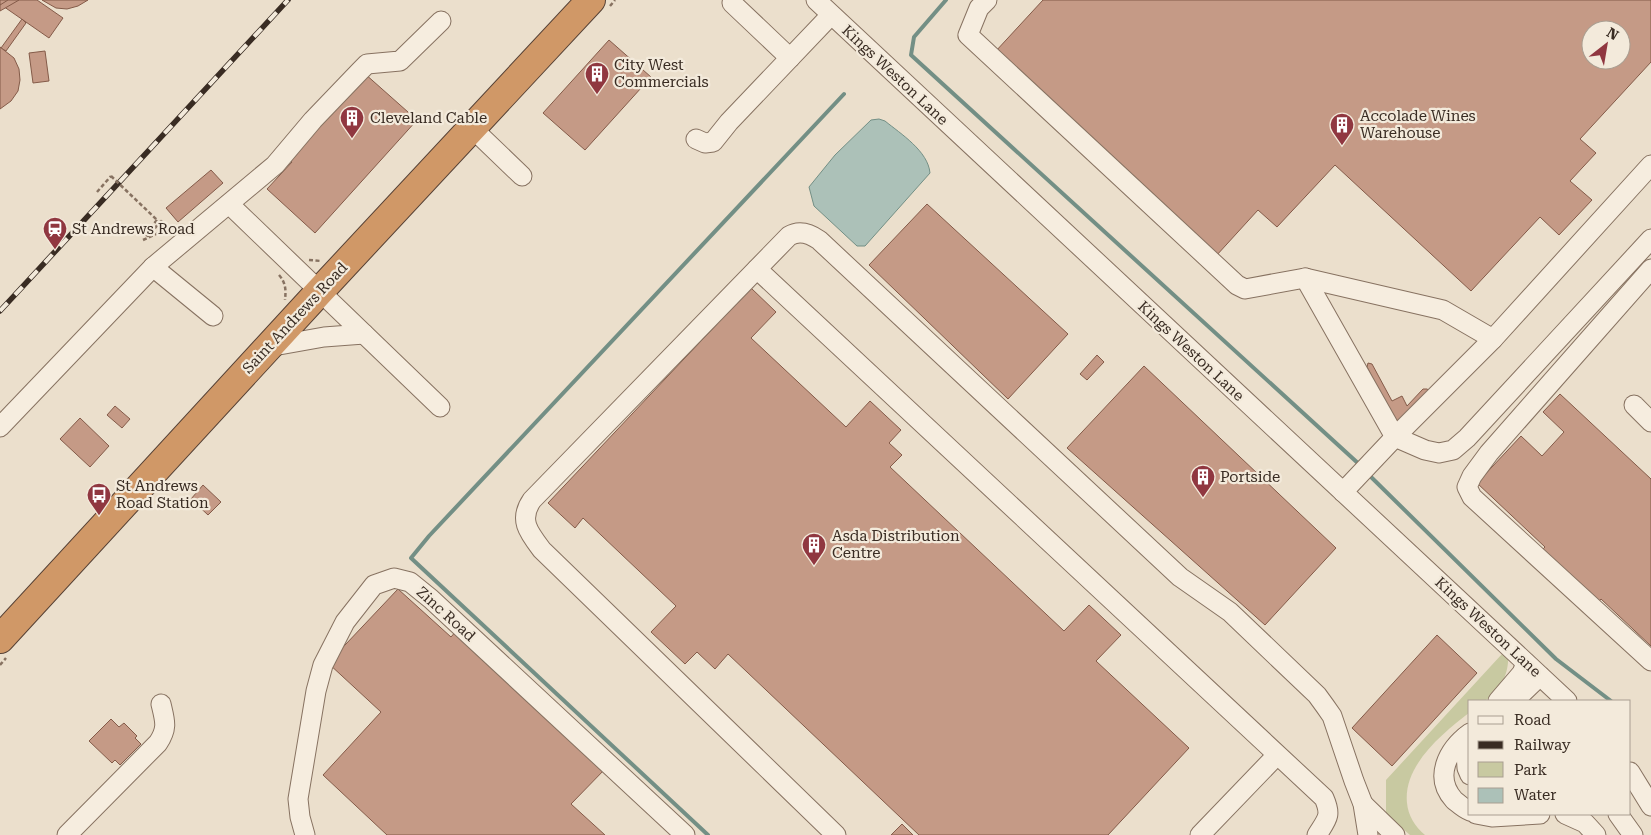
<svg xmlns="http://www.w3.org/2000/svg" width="1651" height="835" font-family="'Roboto Serif',serif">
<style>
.green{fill:#c8c9a1}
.water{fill:#acc1b8;stroke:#738f85}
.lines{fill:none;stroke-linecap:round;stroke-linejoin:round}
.stream{stroke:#738f85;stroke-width:4}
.building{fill:#c59a86;stroke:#845b49;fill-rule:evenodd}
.minor-casing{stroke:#877261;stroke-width:21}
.highway-casing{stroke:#564135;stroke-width:30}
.path{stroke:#877261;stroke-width:2.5;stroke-dasharray:4 2.5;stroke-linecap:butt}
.minor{stroke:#f6eddf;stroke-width:19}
.highway{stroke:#d09867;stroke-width:28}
.rail-casing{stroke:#392c23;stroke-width:5.5}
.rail{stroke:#f3eadb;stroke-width:4;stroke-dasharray:11;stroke-linecap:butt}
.path-bridge{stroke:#877261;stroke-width:2.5;stroke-dasharray:4 2.5;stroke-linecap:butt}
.labels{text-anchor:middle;stroke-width:4.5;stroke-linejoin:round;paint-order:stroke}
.poi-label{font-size:15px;fill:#392c23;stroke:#f3eadb;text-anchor:start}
.street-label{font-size:15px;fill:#392c23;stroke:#f3eadb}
</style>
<rect width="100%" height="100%" fill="#ebdfcc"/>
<path class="green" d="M1502 654 1508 658C1509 673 1498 699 1482 701 1478 702 1474 701 1470 701V712C1443 733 1403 765 1407 803 1408 815 1415 827 1425 835H1410L1386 814V780Z"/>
<path class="water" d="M879 119 885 121C901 134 928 151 930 173L865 246H857L814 206 809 187 835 155 871 120Z"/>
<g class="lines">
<g class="stream">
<path d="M946 0 914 37 911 55 1360 465"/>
<path d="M1368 474 1556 659 1611 701"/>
<path d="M708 835 411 558 429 536 844 94"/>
</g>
</g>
<g class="building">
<path d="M0 0H37L63 18 49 38 0 4Z"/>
<path d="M8 0H19L0 11V5Z"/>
<path d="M42 0H88L78 6 67 9 56 8Z"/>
<path d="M1043 0H1651V62L1580 139 1596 153 1570 181 1592 200 1559 235 1540 217 1471 291 1335 165 1277 227 1258 210 1216 256 995 52ZM1591 30H1621V60H1591Z"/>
<path d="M22 19 26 23 6 51 1 48Z"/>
<path d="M609 40 651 77 585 150 543 113Z"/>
<path d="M0 47 14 58 19 69 20 80 18 91 11 101 0 109Z"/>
<path d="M45 51 49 81 33 83 29 53Z"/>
<path d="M364 73 417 120 315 233 267 189 292 162 287 158Z"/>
<path d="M211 170 223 183 178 222 166 208Z"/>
<path d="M927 204 1068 334 1008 399 869 265Z"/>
<path d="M751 288 776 312 751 338 846 427 870 401 901 430 889 443 902 455 890 467 1064 631 1089 605 1121 635 1096 661 1189 748 1108 835H919L728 654 715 669 697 652 685 664 651 632 676 606 583 518 575 528 548 503Z"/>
<path d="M1097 355 1104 362 1087 380 1080 374Z"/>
<path d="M1368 363 1372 364 1392 401 1402 396 1407 406 1423 389H1427L1430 391 1397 427 1367 367Z"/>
<path d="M1144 366 1336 548 1265 625 1067 448Z"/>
<path d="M1560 394 1651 479V646L1601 599 1594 607 1538 554 1545 547 1477 483 1521 436 1542 456 1564 432 1543 412Z"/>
<path d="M115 406 130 419 122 428 107 415Z"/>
<path d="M80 418 109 446 90 467 60 439Z"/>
<path d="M203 485 221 502 208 515 191 499Z"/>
<path d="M398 589 451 637 457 630 606 768 571 804 605 835H387L323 775 381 712 328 663Z"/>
<path d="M1437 635 1477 673 1392 766 1352 728Z"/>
<path d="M111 719 119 727 124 723 137 736 135 738 141 744 120 765 115 760 112 763 89 741Z"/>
<path d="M902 824 913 835H891Z"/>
</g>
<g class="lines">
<defs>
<g id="minor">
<path d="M816 0 1567 701"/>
<path d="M987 0 979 8 968 35 1237 285 1245 289 1305 278 1395 437 1425 450 1439 453 1453 450 1467 438 1651 239"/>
<path d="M732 3 790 58"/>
<path d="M472 128 522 176"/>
<path d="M696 139 705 143 713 142 729 122 831 15"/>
<path d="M229 204 440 407"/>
<path d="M153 267 213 316"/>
<path d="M757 269 1324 798C1332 816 1327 819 1317 835"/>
<path d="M1651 269 1489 453 1472 476 1467 487 1472 497 1651 661"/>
<path d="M1305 278 1443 310 1493 339"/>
<path d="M268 347 324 337 364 334"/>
<path d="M1634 405 1651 422"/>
<path d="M0 427 153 267 275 165 313 120 360 71 367 64 400 61 441 21"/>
<path d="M1343 492 1395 437 1493 339 1651 165"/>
<path d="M1498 701 1522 673 1526 663"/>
<path d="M1514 701 1540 676"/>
<path d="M1470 733C1448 749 1433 777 1454 800 1459 804 1464 809 1470 811"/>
<path d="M1465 737 1467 768 1470 775"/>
<path d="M1630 772 1651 806"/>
<path d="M1363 804 1395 835"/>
<path d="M1476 814 1492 817 1540 814"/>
<path d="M1565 814 1585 823 1596 835"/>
<path d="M1618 814 1633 835"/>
<path d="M67 835 158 743C168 728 165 721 161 704"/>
<path d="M305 835 300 817 298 799 316 691 323 665 345 622 374 585 394 578 410 582 431 599 685 835"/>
<path d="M836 835 542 550C529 533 518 520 532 500L789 236C799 230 809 233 819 240L1180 577 1230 612 1317 695 1325 706 1332 716 1354 781 1363 804 1368 835"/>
<path d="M1200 835 1277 755"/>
</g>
<path id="highway" d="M0 639 319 292 591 0"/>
</defs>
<use href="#minor" class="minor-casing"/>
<use href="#highway" class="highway-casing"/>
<g class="path">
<path d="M610 6 615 0"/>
<path d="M97 192 111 176"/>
<path d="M157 220 145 234 148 236 161 221 173 232"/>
<path d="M143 240 169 228"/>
<path d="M309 260 321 261"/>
<path d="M279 275C286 283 286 290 285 300"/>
<path d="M0 665 6 658"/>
</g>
<use href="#minor" class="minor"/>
<use href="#highway" class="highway"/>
<defs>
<path id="rail" d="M0 311 288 0"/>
</defs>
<use href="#rail" class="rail-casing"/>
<use href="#rail" class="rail"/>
<path class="path-bridge" d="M111 176 157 220"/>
</g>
<defs>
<symbol id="building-pin" viewBox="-11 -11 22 30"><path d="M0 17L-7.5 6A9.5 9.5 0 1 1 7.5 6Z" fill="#903740" stroke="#f3eadb"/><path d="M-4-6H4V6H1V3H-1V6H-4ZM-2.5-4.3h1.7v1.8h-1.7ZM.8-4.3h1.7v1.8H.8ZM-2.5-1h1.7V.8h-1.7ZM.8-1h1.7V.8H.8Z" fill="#fff"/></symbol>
<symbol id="station-pin" viewBox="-11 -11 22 30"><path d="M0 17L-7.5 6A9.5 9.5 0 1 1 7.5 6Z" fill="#903740" stroke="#f3eadb"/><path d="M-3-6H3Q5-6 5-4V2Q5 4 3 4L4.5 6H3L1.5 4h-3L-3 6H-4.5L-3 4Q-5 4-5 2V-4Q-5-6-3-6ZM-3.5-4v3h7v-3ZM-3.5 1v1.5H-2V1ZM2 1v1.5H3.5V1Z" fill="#fff"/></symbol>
<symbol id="bus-pin" viewBox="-11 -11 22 30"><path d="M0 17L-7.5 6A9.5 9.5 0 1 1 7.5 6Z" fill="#903740" stroke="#f3eadb"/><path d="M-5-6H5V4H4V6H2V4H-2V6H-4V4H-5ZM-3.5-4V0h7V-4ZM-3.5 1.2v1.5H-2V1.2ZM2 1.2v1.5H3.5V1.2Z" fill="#fff"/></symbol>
</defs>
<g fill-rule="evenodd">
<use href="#building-pin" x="583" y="60" width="28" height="38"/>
<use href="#building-pin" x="338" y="104" width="28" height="38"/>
<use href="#building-pin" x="1328" y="111" width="28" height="38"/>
<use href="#station-pin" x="41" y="215" width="28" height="38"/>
<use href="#building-pin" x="1189" y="463" width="28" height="38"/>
<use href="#bus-pin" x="85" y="481" width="28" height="38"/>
<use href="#building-pin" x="800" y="531" width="28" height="38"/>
</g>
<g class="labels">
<g class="poi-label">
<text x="614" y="70">City West<tspan x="614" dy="17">Commercials</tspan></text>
<text x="1360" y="121">Accolade Wines<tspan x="1360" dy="17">Warehouse</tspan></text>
<text x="370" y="123">Cleveland Cable</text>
<text x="72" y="234">St Andrews Road</text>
<text x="1220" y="482">Portside</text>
<text x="116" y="491">St Andrews<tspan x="116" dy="17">Road Station</tspan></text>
<text x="832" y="541">Asda Distribution<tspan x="832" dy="17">Centre</tspan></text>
</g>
<g class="street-label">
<text transform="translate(895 75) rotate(43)" y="5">Kings Weston Lane</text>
<text transform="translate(295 318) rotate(-47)" y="5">Saint Andrews Road</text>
<text transform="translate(1191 351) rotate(43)" y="5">Kings Weston Lane</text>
<text transform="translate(446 614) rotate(42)" y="5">Zinc Road</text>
<text transform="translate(1488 627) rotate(43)" y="5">Kings Weston Lane</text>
</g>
</g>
<rect x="1468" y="700" width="162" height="115" fill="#f3eadb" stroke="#a99e91"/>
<rect x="1478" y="716" width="25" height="8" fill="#f6eddf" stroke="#a99e91"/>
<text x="1514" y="725" font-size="15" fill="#392c23">Road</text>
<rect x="1478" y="741" width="25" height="8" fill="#392c23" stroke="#a99e91"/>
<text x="1514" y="750" font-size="15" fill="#392c23">Railway</text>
<rect x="1478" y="762" width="25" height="15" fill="#c8c9a1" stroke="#a99e91"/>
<text x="1514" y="775" font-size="15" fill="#392c23">Park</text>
<rect x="1478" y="788" width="25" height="15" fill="#acc1b8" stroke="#a99e91"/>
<text x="1514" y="800" font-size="15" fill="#392c23">Water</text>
<g transform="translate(1606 45) rotate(31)"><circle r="24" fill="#f3eadb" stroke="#a99e91"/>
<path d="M0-4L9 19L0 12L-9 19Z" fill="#903740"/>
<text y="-8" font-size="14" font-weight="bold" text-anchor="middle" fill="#392c23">N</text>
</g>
</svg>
